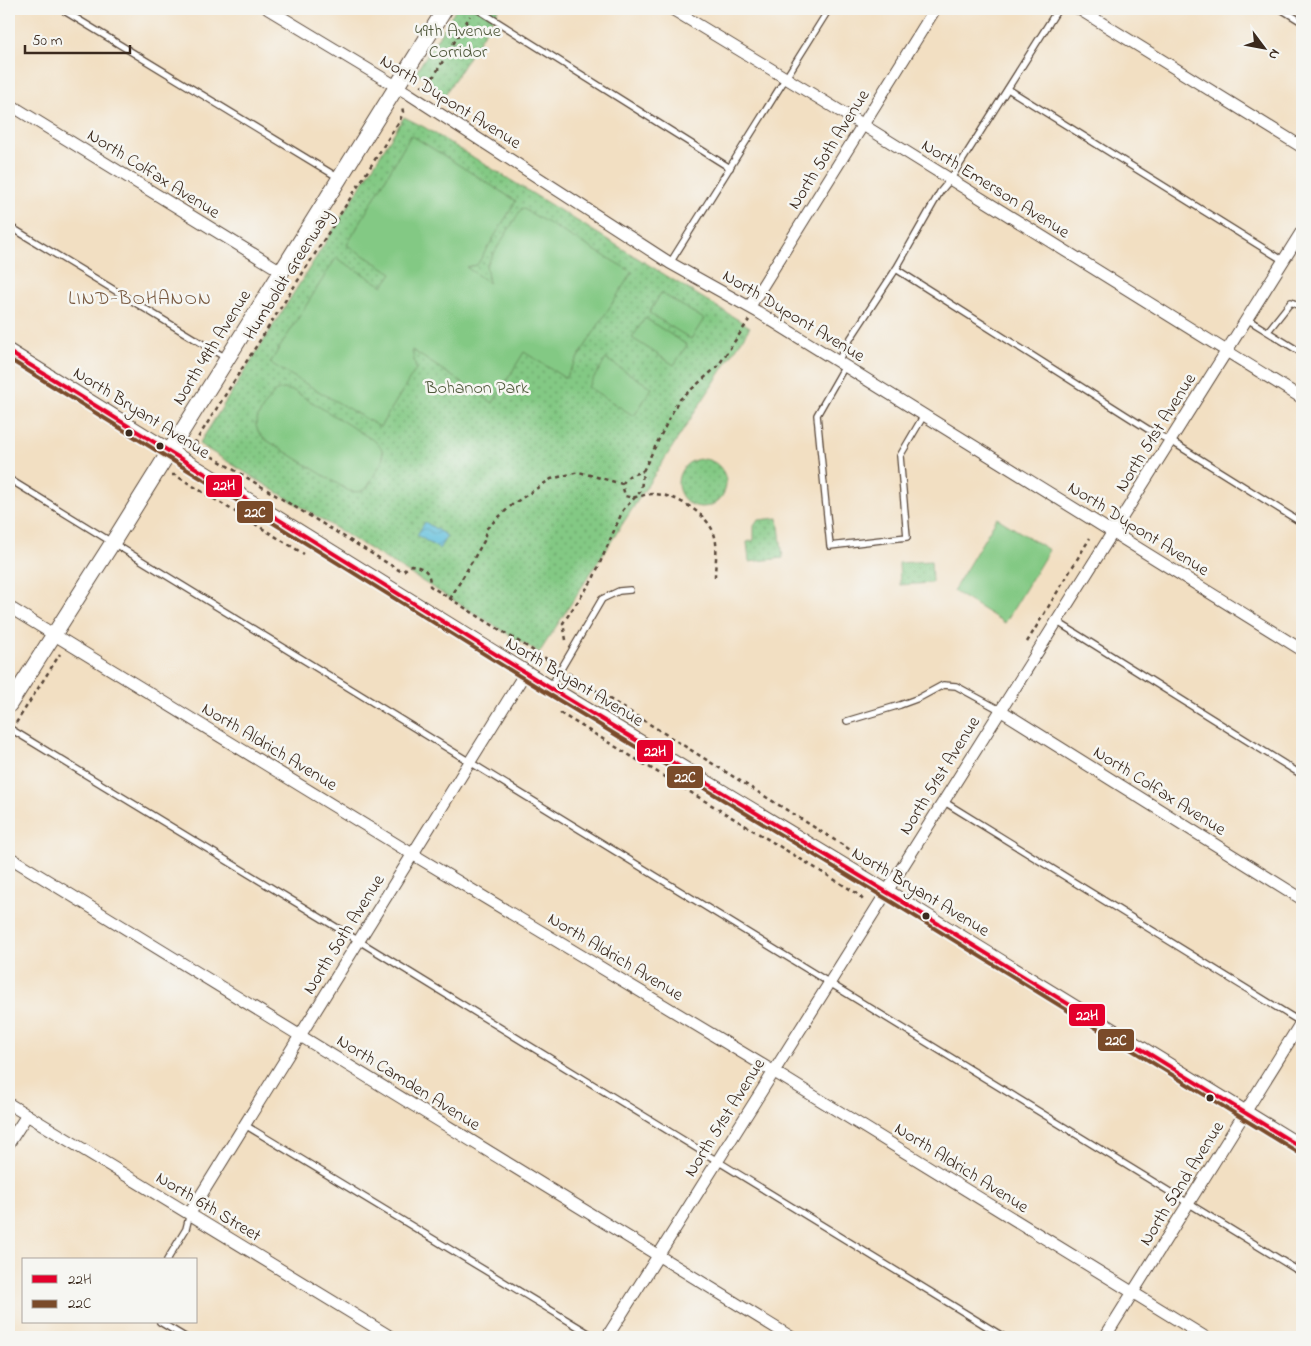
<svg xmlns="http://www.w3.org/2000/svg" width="1311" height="1346" font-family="'Indie Flower',sans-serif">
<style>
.park{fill:url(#park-dots);stroke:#5f7a51}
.garden{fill:#83c984;stroke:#5f7a51}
.water{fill:url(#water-waves);stroke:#4c747d}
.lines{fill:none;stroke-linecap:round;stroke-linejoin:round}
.service-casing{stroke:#564537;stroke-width:8}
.minor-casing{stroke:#564537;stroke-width:13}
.tertiary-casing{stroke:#564537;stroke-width:17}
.path{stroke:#564537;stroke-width:2.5;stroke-dasharray:4 4;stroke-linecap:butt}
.service{stroke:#fff;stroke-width:5.5}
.minor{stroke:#fff;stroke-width:11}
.tertiary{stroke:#fff;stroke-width:15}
.bus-1-casing{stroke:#f6f6f2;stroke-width:8}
.bus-2-casing{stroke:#f6f6f2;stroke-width:8}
.bus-1{stroke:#e4002b;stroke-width:4}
.bus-2{stroke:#7a4b2a;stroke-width:4}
.bus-dot{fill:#3b2a1e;stroke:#f6f6f2;stroke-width:2}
.labels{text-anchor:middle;stroke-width:5;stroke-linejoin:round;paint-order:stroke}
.park-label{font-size:18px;fill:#515a3d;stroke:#f6f6f2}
.street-label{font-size:18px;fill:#3b2a1e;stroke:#f6f6f2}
.neighbourhood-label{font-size:19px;letter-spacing:1px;fill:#795a40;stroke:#f6f6f2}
.line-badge{stroke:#f6f6f2;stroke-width:2}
.badge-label{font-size:14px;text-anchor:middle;font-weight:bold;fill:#fff}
</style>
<defs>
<pattern id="park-dots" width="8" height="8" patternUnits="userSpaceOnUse" patternTransform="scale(1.25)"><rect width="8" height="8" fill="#83c984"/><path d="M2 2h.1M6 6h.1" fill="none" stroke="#6ca36b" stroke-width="1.8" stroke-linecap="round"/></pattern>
<pattern id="water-waves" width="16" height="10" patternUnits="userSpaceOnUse" patternTransform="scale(1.25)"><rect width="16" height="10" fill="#5dbedc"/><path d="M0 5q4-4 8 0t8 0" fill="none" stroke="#4e9bb2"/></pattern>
</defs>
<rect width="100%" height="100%" fill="#f6f6f2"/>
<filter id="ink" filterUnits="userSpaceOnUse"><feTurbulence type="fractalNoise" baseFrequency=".02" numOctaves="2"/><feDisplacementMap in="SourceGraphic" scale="10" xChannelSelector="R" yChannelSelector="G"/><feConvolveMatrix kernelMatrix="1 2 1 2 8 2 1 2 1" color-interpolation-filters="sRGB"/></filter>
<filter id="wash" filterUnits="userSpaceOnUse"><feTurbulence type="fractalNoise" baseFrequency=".0096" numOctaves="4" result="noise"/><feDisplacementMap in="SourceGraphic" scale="20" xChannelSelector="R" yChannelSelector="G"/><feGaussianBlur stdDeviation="1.12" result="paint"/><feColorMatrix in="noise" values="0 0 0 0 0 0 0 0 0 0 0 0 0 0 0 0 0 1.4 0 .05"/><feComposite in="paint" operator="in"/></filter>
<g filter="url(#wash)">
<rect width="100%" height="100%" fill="#f2dfc2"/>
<g class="park">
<path d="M456 9H499L444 96 434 90 429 80 416 72Z"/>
<path d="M404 117 424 127 750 327 539 653 199 444Z"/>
<circle cx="702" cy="483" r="24"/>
<path d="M778 518 783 558 749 562 747 542 754 540V526L758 520Z"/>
<path d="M931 561 932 583 900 585 899 563Z"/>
</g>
<g class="garden">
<path d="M411 135 516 201 477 265 466 267 489 283 486 266 522 208 632 272 565 378 524 352 493 403 412 350 416 369 380 427 270 363 336 258 383 286 392 273 347 245Z"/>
<path d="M661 293 704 319 691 339 649 313Z"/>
<path d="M645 318 687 345 674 365 632 338Z"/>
<path d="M606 359 652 388 634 416 588 387Z"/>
<path d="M284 389 294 391 376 442 382 449 383 458 380 465 367 488 359 492 349 491 263 438C259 433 256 429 256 423 257 416 271 395 276 391 279 390 282 389 284 389Z"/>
<path d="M997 518 1049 550 1005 623 953 591Z"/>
</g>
<path class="water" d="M425 522 447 536 439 549 417 535Z"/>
</g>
<g filter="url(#ink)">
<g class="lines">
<defs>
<g id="service">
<path d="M61 9 339 178"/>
<path d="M477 9 730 168"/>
<path d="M1281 9 1302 22"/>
<path d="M1008 89 1284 261"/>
<path d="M9 226 226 358"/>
<path d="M670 263 829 9"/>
<path d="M896 269 1154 433 1171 441 1302 523"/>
<path d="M1247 319 1302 353"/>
<path d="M1268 331 1291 302 1302 307"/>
<path d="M838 362 845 347 896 269 940 192 950 180 1058 9"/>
<path d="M845 366 817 415 830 546 907 537 900 456 924 415"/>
<path d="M9 479 1302 1273"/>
<path d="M1056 621 1302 775"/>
<path d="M551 686 602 599 619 591 630 590"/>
<path d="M847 721 900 705 919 698 943 685 956 686 1000 710"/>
<path d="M9 728 359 941 1004 1337"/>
<path d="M943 801 1302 1023"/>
<path d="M245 1125 595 1337"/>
<path d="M167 1260 186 1229 190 1213"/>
<path d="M160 1322 185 1337"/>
</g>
<g id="minor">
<path d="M268 9 409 94 670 263 758 312 1302 650"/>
<path d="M672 9 863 125 1302 398"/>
<path d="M1079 9 1302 147"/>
<path d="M9 104 281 271"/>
<path d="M750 306 935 9"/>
<path d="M9 607 404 849 786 1079 1205 1337"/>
<path d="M1000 710 1302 899"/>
<path d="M9 857 791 1337"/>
<path d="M9 1104 391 1337"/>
<path d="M9 1143 27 1115"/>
<path d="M190 1213 525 673"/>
<path d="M607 1337 1302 231"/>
<path d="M1105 1337 1302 1021"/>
</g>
<g id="tertiary">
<path d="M9 352 550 688 898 899 1302 1148"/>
<path d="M9 705 113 542 445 9"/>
</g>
</defs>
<use href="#service" class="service-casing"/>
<use href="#minor" class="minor-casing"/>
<use href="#tertiary" class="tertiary-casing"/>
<g class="path">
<path d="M421 85 425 87 431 81 470 16"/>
<path d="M196 441 198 448 402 572 411 565C425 568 430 571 430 586L553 663"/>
<path d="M193 443 196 441 400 120 403 112 402 106"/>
<path d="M172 475H175L304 554"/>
<path d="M622 484 629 476 643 471"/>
<path d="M450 599 484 541 486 529 513 504 551 479 579 472 622 484 625 496C638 500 643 493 655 494 677 495 710 515 715 537 718 549 715 564 715 577"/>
<path d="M566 640 563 623 593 579 623 510 641 491 643 471 678 401 718 366 749 320"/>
<path d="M1027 642 1090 538"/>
<path d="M568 673 884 871"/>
<path d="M560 713 858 894 863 900 865 898"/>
<path d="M16 723 60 654"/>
</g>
<use href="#service" class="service"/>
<use href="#minor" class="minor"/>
<use href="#tertiary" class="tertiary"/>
<defs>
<path id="bus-1" d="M9 352 550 688 898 899 1302 1148"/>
<path id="bus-2" d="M9 359 547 693 895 904 1299 1153"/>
</defs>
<use href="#bus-1" class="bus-1-casing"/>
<use href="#bus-2" class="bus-2-casing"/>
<use href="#bus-1" class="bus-1"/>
<use href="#bus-2" class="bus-2"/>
</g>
</g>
<g class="bus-dot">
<circle cx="129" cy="433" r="4.5"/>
<circle cx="160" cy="446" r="4.5"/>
<circle cx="926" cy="916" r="4.5"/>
<circle cx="1210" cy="1098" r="4.5"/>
</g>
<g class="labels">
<g class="park-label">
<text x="458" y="36">49th Avenue<tspan x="458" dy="21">Corridor</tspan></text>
<text x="477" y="393">Bohanon Park</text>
</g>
<g class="street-label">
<text transform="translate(451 101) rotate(32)" y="6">North Dupont Avenue</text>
<text transform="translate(828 149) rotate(-58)" y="6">North 50th Avenue</text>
<text transform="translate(154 173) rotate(32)" y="6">North Colfax Avenue</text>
<text transform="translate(996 188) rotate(32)" y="6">North Emerson Avenue</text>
<text transform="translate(287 274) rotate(-58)" y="6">Humboldt Greenway</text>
<text transform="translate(794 315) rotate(31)" y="6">North Dupont Avenue</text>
<text transform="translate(211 347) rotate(-58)" y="6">North 49th Avenue</text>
<text transform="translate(142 412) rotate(32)" y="6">North Bryant Avenue</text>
<text transform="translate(1155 432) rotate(-58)" y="6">North 51st Avenue</text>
<text transform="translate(1139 528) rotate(32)" y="6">North Dupont Avenue</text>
<text transform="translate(575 681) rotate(31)" y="6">North Bryant Avenue</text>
<text transform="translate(270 746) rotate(31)" y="6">North Aldrich Avenue</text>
<text transform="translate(939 775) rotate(-58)" y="6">North 51st Avenue</text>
<text transform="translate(1160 790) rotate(32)" y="6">North Colfax Avenue</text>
<text transform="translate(921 891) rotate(31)" y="6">North Bryant Avenue</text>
<text transform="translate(343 934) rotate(-58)" y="6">North 50th Avenue</text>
<text transform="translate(616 956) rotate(31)" y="6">North Aldrich Avenue</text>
<text transform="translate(409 1082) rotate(32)" y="6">North Camden Avenue</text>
<text transform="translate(724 1117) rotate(-58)" y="6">North 51st Avenue</text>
<text transform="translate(962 1167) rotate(32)" y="6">North Aldrich Avenue</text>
<text transform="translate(1181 1183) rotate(-58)" y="6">North 52nd Avenue</text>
<text transform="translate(209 1206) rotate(31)" y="6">North 6th Street</text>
</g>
<g class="neighbourhood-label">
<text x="140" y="304">LIND-BOHANON</text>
</g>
</g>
<g class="line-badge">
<rect x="205" y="474" width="38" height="24" rx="5" fill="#e4002b"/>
<rect x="236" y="500" width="38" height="24" rx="5" fill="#7a4b2a"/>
<rect x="636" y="739" width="38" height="24" rx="5" fill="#e4002b"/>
<rect x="666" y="765" width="38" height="24" rx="5" fill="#7a4b2a"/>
<rect x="1068" y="1003" width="38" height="24" rx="5" fill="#e4002b"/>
<rect x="1097" y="1028" width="38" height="24" rx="5" fill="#7a4b2a"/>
</g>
<g class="badge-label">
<text x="224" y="490">22H</text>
<text x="255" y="517">22C</text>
<text x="655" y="756">22H</text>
<text x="685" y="782">22C</text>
<text x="1087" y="1020">22H</text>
<text x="1116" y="1045">22C</text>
</g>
<rect width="1311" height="1346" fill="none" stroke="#f6f6f2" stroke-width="30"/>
<rect x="22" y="1258" width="175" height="65" fill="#f6f6f2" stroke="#aba49d"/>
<rect x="32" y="1275" width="25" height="8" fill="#e4002b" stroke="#aba49d"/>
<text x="68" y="1284" font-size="15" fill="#3b2a1e">22H</text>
<rect x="32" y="1300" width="25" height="8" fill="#7a4b2a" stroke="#aba49d"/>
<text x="68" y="1308" font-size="15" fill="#3b2a1e">22C</text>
<g transform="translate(1264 48) rotate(122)" stroke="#f6f6f2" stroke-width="4" paint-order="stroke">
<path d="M0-4L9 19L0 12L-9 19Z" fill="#3b2a1e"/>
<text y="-8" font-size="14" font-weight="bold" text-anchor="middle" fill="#3b2a1e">N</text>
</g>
<path d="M25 45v8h105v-8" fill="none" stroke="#3b2a1e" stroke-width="2.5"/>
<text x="32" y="45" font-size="15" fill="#3b2a1e" stroke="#f6f6f2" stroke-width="4" paint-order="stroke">50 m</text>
</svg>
